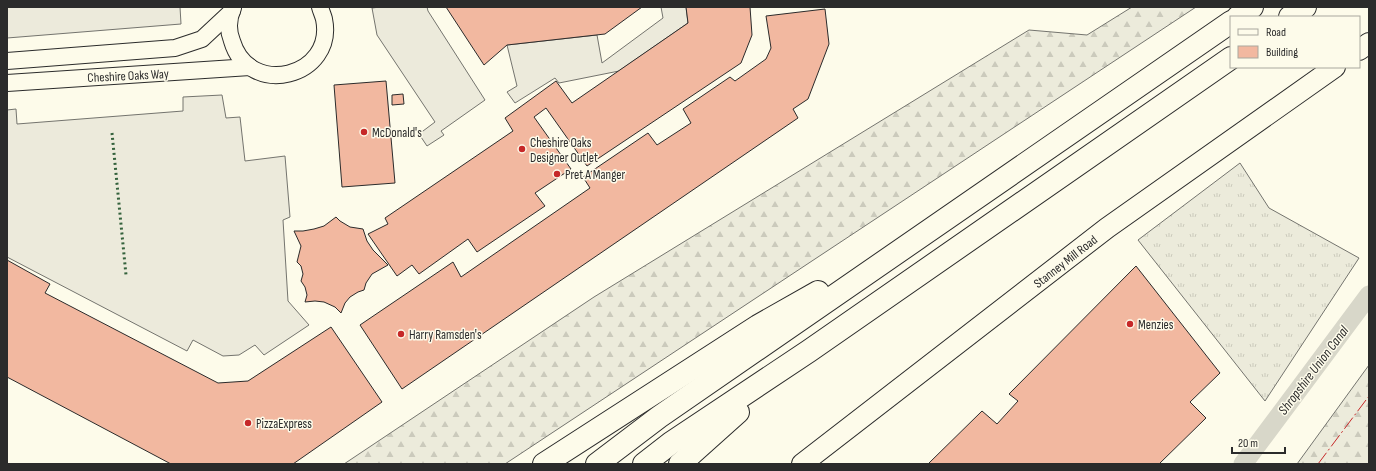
<svg xmlns="http://www.w3.org/2000/svg" width="1376" height="471" font-family="'Sofia Sans Condensed',sans-serif">
<style>
.grass{fill:url(#grass-tufts);stroke:#74746e}
.forest{fill:url(#forest-firs);stroke:#74746e}
.parking{fill:#eceadb;stroke:#74746e}
.lines{fill:none;stroke-linecap:round;stroke-linejoin:round}
.canal{stroke:#d8d7c9;stroke-width:19}
.building{fill:#f2b8a0;stroke:#2b2b2b}
.minor-casing{stroke:#2b2b2b;stroke-width:18}
.tertiary-casing{stroke:#2b2b2b;stroke-width:22}
.motorway-casing{stroke:#2b2b2b;stroke-width:24}
.minor{stroke:#fdfbea;stroke-width:16}
.tertiary{stroke:#fdfbea;stroke-width:20}
.motorway{stroke:#fdfbea;stroke-width:22}
.hedge{stroke:#34623c;stroke-width:3;stroke-dasharray:2 3;stroke-linecap:butt}
.power{stroke:#c62828;stroke-width:1;stroke-dasharray:14 3 2 3;stroke-linecap:butt}
.poi-dot{fill:#c62828;stroke:#fdfbea;stroke-width:1.5}
.labels{text-anchor:middle;stroke-width:3;stroke-linejoin:round;paint-order:stroke}
.street-label{font-size:13px;fill:#2b2b2b;stroke:#fdfbea}
.poi-label{font-size:13px;fill:#2b2b2b;stroke:#fdfbea;text-anchor:start}
.water-label{font-size:14px;font-style:italic;fill:#2b2b2b;stroke:#fdfbea}
</style>
<defs>
<pattern id="grass-tufts" width="24" height="20" patternUnits="userSpaceOnUse"><rect width="24" height="20" fill="#ecebdb"/><path d="M3 7l-1-3M5 7V3M7 7l1-3M15 17l-1-3M17 17v-4M19 17l1-3" fill="none" stroke="#cbcabc"/></pattern>
<pattern id="forest-firs" width="22" height="20" patternUnits="userSpaceOnUse"><rect width="22" height="20" fill="#ecebdb"/><path d="M5 1l3.5 6h-7zM16 11l3.5 6h-7z" fill="#cbcabc"/></pattern>
</defs>
<rect width="100%" height="100%" fill="#fdfbea"/>
<path class="grass" d="M1240 163 1269 208 1359 258 1265 401 1138 240Z"/>
<g class="forest">
<path d="M1132 7H1196L505 464H344L594 297 1029 30 1087 35Z"/>
<path d="M1369 365V464H1297Z"/>
</g>
<g class="parking">
<path d="M7 7H180L181 24 7 38Z"/>
<path d="M380 7H427L428 11 485 100 441 131 444 135 427 146 419 134 435 122 377 35 372 8Z"/>
<path d="M661 7H686L688 23 619 71 559 83 555 78 515 103 507 92 517 86 507 45 597 35 602 63 663 18Z"/>
<path d="M222 95 226 118 240 117 245 161 285 156 290 217 283 220 288 301 309 325 264 355 255 345 239 355 223 356 193 340 187 351 7 257V110L16 109 17 124 183 111V97Z"/>
</g>
<g class="lines">
<path class="canal" d="M1243 464 1369 295"/>
</g>
<g class="building">
<path d="M446 7H642L605 34 507 45 484 65Z"/>
<path d="M686 7H750L752 35 741 63 587 166 546 108 534 117 571 169 535 193 545 206 477 252 468 239 419 274 412 265 397 276 368 234 388 224 385 218 513 131 505 118 556 81 572 103 688 23Z"/>
<path d="M825 9 829 44 808 99 793 109 798 118 402 389 360 325 453 262 461 277 590 188 583 177 648 133 657 145 691 123 683 109 730 77 735 81 766 59 771 48 766 16Z"/>
<path d="M386 81 395 183 342 187 334 85Z"/>
<path d="M403 94 404 104 392 105V95Z"/>
<path d="M336 217 340 221 350 227 363 229 367 241 373 250 388 265 372 274 366 283 364 290 358 292 350 297 345 303 341 313 335 307 324 302 315 301 305 302 307 295 305 287 301 281 303 274 301 266 297 262 301 246 294 231H303L314 229 324 226Z"/>
<path d="M7 260 50 284 45 293 218 383 248 381 331 327 382 402 293 464H171L7 377Z"/>
<path d="M1136 266 1220 373 1190 402 1206 418 1159 464H928L982 411 997 424 1018 401 1009 394Z"/>
</g>
<g class="lines">
<defs>
<g id="minor">
<path d="M233 8C228 19 228 31 232 41 249 99 336 77 324 19 323 15 321 11 320 7"/>
<path d="M7 61 175 48 202 39 232 11"/>
<path d="M7 83 250 67"/>
</g>
<g id="tertiary">
<path d="M1359 50 1369 43"/>
<path d="M802 464 1107 228 1335 67"/>
</g>
<g id="motorway">
<path d="M1238 17 1252 7"/>
<path d="M1290 17 1305 7"/>
<path d="M544 464 758 326 818 292"/>
<path d="M597 464 659 417 1231 22"/>
<path d="M644 464 671 443 809 351 1231 58"/>
<path d="M680 464 738 412"/>
</g>
</defs>
<use href="#minor" class="minor-casing"/>
<use href="#tertiary" class="tertiary-casing"/>
<use href="#motorway" class="motorway-casing"/>
<use href="#minor" class="minor"/>
<use href="#tertiary" class="tertiary"/>
<use href="#motorway" class="motorway"/>
<path class="hedge" d="M112 133 126 275"/>
<path class="power" d="M1318 464 1369 396"/>
</g>
<g class="poi-dot">
<circle cx="364" cy="132" r="4"/>
<circle cx="522" cy="149" r="4"/>
<circle cx="557" cy="174" r="4"/>
<circle cx="1130" cy="324" r="4"/>
<circle cx="401" cy="334" r="4"/>
<circle cx="248" cy="423" r="4"/>
</g>
<g class="labels">
<g class="street-label">
<text transform="translate(128 75) rotate(-3)" y="5">Cheshire Oaks Way</text>
<text transform="translate(1065 261) rotate(-38)" y="5">Stanney Mill Road</text>
</g>
<g class="poi-label">
<text x="372" y="137">McDonald's</text>
<text x="530" y="147">Cheshire Oaks<tspan x="530" dy="15">Designer Outlet</tspan></text>
<text x="565" y="179">Pret A Manger</text>
<text x="1138" y="329">Menzies</text>
<text x="409" y="339">Harry Ramsden's</text>
<text x="256" y="428">PizzaExpress</text>
</g>
<g class="water-label">
<text transform="translate(1313 370) rotate(-53)" y="5">Shropshire Union Canal</text>
</g>
</g>
<rect width="1376" height="471" fill="none" stroke="#2b2b2b" stroke-width="16"/>
<rect x="1230" y="16" width="130" height="52" fill="#fdfbea" stroke="#a9a89e"/>
<rect x="1238" y="29" width="20" height="6" fill="#fdfbea" stroke="#a9a89e"/>
<text x="1266" y="36" font-size="12" fill="#2b2b2b">Road</text>
<rect x="1238" y="46" width="20" height="12" fill="#f2b8a0" stroke="#a9a89e"/>
<text x="1266" y="56" font-size="12" fill="#2b2b2b">Building</text>
<path d="M1232 447v6h53v-6" fill="none" stroke="#2b2b2b" stroke-width="2"/>
<text x="1238" y="447" font-size="12" fill="#2b2b2b" stroke="#fdfbea" stroke-width="3" paint-order="stroke">20 m</text>
</svg>
